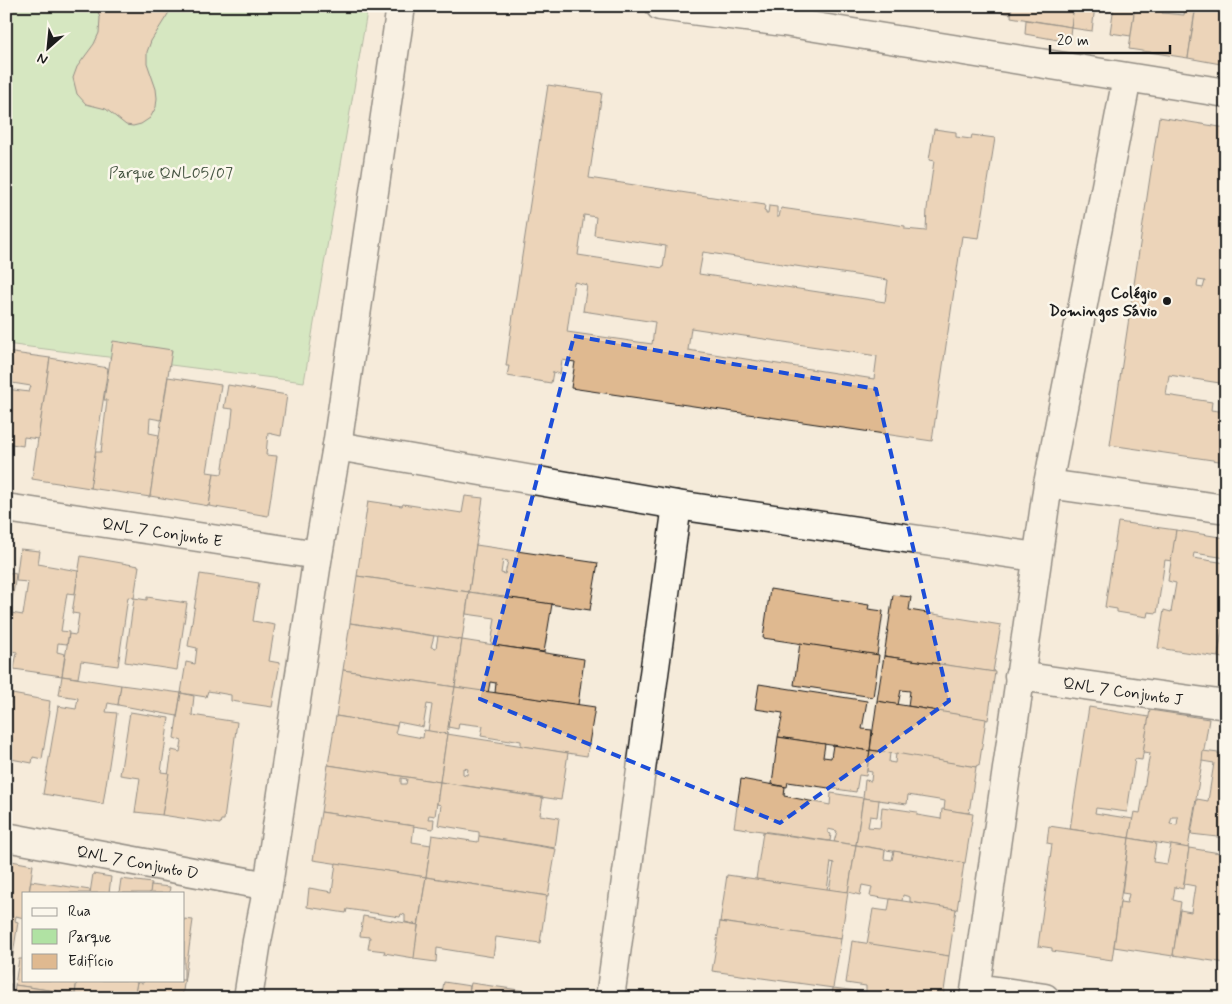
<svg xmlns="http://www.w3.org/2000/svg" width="1232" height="1004" font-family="Mynerve,sans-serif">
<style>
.green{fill:#b0e2a3;stroke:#667f60}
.building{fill:#dfb990;stroke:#1c1c1c;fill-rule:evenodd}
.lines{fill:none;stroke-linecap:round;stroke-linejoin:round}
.minor-casing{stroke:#1c1c1c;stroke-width:31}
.minor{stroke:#fbf7ec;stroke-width:28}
.marked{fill:none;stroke:#1d4ed8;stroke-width:4;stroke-dasharray:10 6;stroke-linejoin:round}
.poi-dot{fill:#1c1c1c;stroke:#fbf7ec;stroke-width:2}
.labels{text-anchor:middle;stroke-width:5;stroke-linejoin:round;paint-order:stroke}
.park-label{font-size:16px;fill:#485744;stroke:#fbf7ec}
.poi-label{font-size:16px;font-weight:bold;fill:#1c1c1c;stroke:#fbf7ec;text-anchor:end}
.street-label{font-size:16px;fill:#1c1c1c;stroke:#fbf7ec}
</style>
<rect width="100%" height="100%" fill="#f5ebda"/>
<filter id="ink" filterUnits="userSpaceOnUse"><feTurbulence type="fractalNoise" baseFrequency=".02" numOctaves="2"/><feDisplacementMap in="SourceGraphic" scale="10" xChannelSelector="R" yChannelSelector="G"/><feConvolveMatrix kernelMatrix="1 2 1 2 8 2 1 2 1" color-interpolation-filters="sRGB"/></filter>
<g filter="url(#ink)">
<path class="green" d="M6 6H368L304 382 6 344Z"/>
<g class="building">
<path d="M173 6 151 41 147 52V63L156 89 157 98 156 107 150 118 141 124 133 126 126 125 106 109 86 104 77 94 73 78 77 67 94 44 99 33 100 18 96 6Z"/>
<path d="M930 6H952L951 9Z"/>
<path d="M982 6H1012L1011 14 996 11 990 8H983Z"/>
<path d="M1012 6H1074L1071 27 1011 17Z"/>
<path d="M1074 6H1095L1092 31 1071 28Z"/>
<path d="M1114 6H1135L1131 36 1110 33Z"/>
<path d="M1135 6H1163L1162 13 1184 15 1185 9 1195 11 1188 58 1129 49Z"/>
<path d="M1196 6H1226V65L1188 58Z"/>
<path d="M1026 20 1071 27 1069 42 1025 34Z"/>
<path d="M548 85 602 93 589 178 765 205 764 211 766 212V214H768L769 206 777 207V217H779L781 208 905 226V229L926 231 927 209 934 161 929 160 934 129 956 132V137L971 139 972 135 995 138 979 238 962 236 932 441 571 388 575 362 562 360 560 374 553 372 551 383 507 376 509 366H506L513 315ZM584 215 596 217 594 235 666 246 663 268 578 255ZM703 252 888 280 885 302 699 274ZM574 282 587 285 583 311 655 322 652 344 567 332ZM691 328 877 356 874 379 688 350Z"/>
<path d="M1159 117 1226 128V384L1169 375 1166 395 1212 402 1211 410 1226 412V462L1110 445ZM1198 280 1205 281 1203 288 1197 287Z"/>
<path d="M113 341 172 350 161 420 150 418 149 433 159 435 150 497 90 488 95 452H101L107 400H104Z"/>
<path d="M6 352 50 358 38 439 24 437 23 446 6 443V389L29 392 31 386 6 382Z"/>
<path d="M50 358 108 368 90 488 32 479Z"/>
<path d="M168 377 221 385 207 472 214 473 209 506 150 496Z"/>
<path d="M228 385 287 395 281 436 268 433 266 455 277 456 268 516 209 506 214 473 222 474 229 428H231L233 409 224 408Z"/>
<path d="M465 496 483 498 469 592 357 576 368 501 402 506 403 504 462 513Z"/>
<path d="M1118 522 1176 530 1172 561 1165 560 1157 613 1148 612 1147 617 1117 612V609L1105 607Z"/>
<path d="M1176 530 1226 538V558L1194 553 1193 558 1226 563V602L1218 657 1158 648 1164 610 1171 612 1176 583 1168 581Z"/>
<path d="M476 545 598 563 590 610 469 592ZM503 560 508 561 505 574 501 573Z"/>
<path d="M20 549 40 551 38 564 78 571 75 594 67 593 61 631 69 632 67 644 58 643 57 652 65 654 62 676 14 669 17 652 6 650 11 613 23 615 28 582 16 581Z"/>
<path d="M81 556 139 566 134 598 128 597 118 666 81 661 78 678 62 676 69 634 76 635 79 614 72 613Z"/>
<path d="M6 572 16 574 6 642Z"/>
<path d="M200 574 259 583 253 621 275 625 269 661 280 663 272 707 231 701V695L208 691 206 697 181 693 186 662 195 664 197 648 188 646Z"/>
<path d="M357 576 469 592 462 640 350 623Z"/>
<path d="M770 589 869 605 868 609 883 611 877 655 763 638Z"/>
<path d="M469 592 552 604 544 652 491 645 495 618 466 614Z"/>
<path d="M893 595 911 597 909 610 1001 625 993 672 884 656Z"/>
<path d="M147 597 187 603 177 670 125 662 134 598 147 600Z"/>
<path d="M1226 602V659L1218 657Z"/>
<path d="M350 623 434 636 431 647 436 648 438 636 462 640 455 687 343 670Z"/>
<path d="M462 640 584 659 578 705 495 693 496 683 490 682 488 693 455 687Z"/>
<path d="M800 643 879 655 873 697 794 685Z"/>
<path d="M884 656 995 672 988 720 908 706 910 691 901 690 898 705 877 701Z"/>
<path d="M343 670 455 687 447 734 428 731 432 705 427 704 423 727 398 722 397 726 336 716Z"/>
<path d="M62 676 121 685 118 705 108 703 106 712 117 713 103 804 43 794 58 706 76 709 78 698 59 695Z"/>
<path d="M759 684 867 701 862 729 872 730 870 751 778 737 783 713 755 709Z"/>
<path d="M121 685 181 693 177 716 118 705Z"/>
<path d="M455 687 595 707 587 756 521 746V741L510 739V741L481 736 483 726 459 723 458 729 448 727Z"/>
<path d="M181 693 194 696 192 715 237 722 224 820H221L220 824 162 815 172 750 180 752 182 741 174 738Z"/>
<path d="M12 694 50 701 49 711H50L42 759 33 757 32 763 6 758V728Z"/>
<path d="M877 701 986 719 979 766 977 765 976 767 870 750Z"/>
<path d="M1089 707 1149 717 1142 760 1135 759 1127 812 1096 808 1095 813 1133 819 1129 838 1070 829Z"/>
<path d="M1150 710 1209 719 1188 848 1129 838 1134 812 1140 813 1150 753 1143 752ZM1172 817H1178L1177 825 1170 824Z"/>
<path d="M130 712 169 718 161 772 169 773 162 815 135 812 140 778 120 775Z"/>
<path d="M336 716 397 726 395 733 423 738 424 730 447 734 440 782 328 765Z"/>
<path d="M447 734 568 753 561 800 440 782ZM463 768 468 769 467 775 463 774Z"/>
<path d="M778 737 825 744 823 757 831 758 833 745 870 751 866 776 859 775 856 792 788 782 787 787 772 784Z"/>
<path d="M870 750 890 753 889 762 895 763 896 753 976 767 969 813 944 810 945 801 908 795 907 804 863 798 865 780 871 781 872 772 867 771Z"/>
<path d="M1203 751 1226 754V838L1191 834 1197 799 1208 801 1214 763 1202 761Z"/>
<path d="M328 765 440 782 435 816 429 815 428 819H434L433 829 321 812ZM401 778 407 779 406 784H401Z"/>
<path d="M741 779 785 787 784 796 830 805 831 793 863 798 856 845 834 842 837 831 828 829V833L831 834 830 841 734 827Z"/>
<path d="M440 782 543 798 540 815 559 818 555 848 479 836V832L438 825 441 805 437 804Z"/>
<path d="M863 798 879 800 877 817 870 816 868 827 880 828 882 807 917 812V815L941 819 942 809 973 814 965 863 856 845Z"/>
<path d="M321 812 414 826 412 842 431 845 426 877 313 860Z"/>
<path d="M1049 826 1129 838 1112 960 1052 951V948L1038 946 1052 844 1047 843Z"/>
<path d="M763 832 856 845 848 892 829 890 834 863 831 862 827 890 756 879Z"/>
<path d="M432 835 478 842 479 836 556 849 548 896 426 877Z"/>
<path d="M1129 838 1156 843 1153 862 1167 864 1171 845 1189 848 1183 889 1175 887 1173 900 1181 902 1173 956 1114 947 1120 902 1127 903 1129 894 1122 893Z"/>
<path d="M856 845 885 850 884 859 892 860 894 851 964 863 957 910 910 902V897L903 895 902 901 870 896 872 887 862 885 860 895 848 892Z"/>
<path d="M1189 848 1226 854V963L1173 955 1180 910 1191 912 1195 886 1184 884Z"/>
<path d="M6 860 33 865 29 893H24V918L16 916 15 921 18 922 9 980 6 979Z"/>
<path d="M336 863 426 877 418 925 405 922V915L401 914 400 917 347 909 346 913 307 907 309 888 332 892Z"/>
<path d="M93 874 111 877 109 893H90Z"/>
<path d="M727 875 848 892 841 939 720 922Z"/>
<path d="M426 877 547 896 540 943 496 937 493 957 437 948 436 962 413 959Z"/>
<path d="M121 879 152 883 150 893H119Z"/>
<path d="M31 881 90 890V893H29Z"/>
<path d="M151 885 170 887 169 893H150Z"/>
<path d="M890 899 956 909 949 956 867 944 873 909 888 911Z"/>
<path d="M363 916 418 925 414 958 384 953 385 951 368 949 370 937 360 936Z"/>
<path d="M184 919 193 920 182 998H134L137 982 143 983 144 980H184Z"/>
<path d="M720 922 841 939 833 988 712 971Z"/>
<path d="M852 941 949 956 943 998H832L833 988 866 992V986L846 983Z"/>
<path d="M24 952V980H77L75 994 15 985 19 959H23Z"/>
<path d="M77 980H130L137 982 134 998H99L75 994Z"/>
<path d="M444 982 470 986 468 998H441Z"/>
<path d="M471 983 533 992 532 997 468 998Z"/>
<path d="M6 984H11L9 998H6Z"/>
<path d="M15 985 75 994 74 998H13Z"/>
<path d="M75 994 99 998H74Z"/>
</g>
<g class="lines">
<defs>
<g id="minor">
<path d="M660 6 784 22 1226 93"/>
<path d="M337 446 677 505 1036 557"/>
<path d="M1048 484 1226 509"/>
<path id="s1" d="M6 508 318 555"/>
<path id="s2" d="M1019 676 1226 705"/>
<path id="s3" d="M6 837 268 886"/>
<path d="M976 988 1045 998"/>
<path d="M248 998 257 941 268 886 318 555 337 446 401 6"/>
<path d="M610 998 677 505"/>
<path d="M974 998 1048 484 1127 78"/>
</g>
</defs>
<use href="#minor" class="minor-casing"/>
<use href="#minor" class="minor"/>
</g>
</g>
<path d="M0 0H1232V1004H0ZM574 336 876 389 949 701 780 823 480 699Z" fill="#f5ebda" fill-opacity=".55" fill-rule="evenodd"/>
<path class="marked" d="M574 336 876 389 949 701 780 823 480 699Z"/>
<circle class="poi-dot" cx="1167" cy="301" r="5"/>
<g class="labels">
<g class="park-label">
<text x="171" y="178">Parque QNL05/07</text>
</g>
<g class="poi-label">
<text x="1157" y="298">Colégio<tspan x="1157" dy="18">Domingos Sávio</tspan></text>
</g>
<g class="street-label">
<text dy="6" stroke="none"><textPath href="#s1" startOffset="158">QNL 7 Conjunto E</textPath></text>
<text dy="6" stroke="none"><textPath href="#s2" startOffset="105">QNL 7 Conjunto J</textPath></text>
<text dy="6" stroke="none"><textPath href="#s3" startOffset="134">QNL 7 Conjunto D</textPath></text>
</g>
</g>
<rect width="1232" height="1004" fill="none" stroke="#fbf7ec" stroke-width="25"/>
<rect x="12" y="12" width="1207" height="979" fill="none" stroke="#1c1c1c" stroke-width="2" filter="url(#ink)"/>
<rect x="22" y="892" width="162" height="90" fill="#fbf7ec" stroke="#a29f99"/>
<rect x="32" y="908" width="25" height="8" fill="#fbf7ec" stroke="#a29f99"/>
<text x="68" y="916" font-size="15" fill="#1c1c1c">Rua</text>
<rect x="32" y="929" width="25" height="15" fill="#b0e2a3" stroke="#a29f99"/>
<text x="68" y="942" font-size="15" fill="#1c1c1c">Parque</text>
<rect x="32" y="954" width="25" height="15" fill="#dfb990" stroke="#a29f99"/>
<text x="68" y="966" font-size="15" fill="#1c1c1c">Edifício</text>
<g transform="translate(48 48) rotate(207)" stroke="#fbf7ec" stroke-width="4" paint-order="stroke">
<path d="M0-4L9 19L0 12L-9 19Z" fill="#1c1c1c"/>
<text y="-8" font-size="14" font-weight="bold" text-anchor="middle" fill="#1c1c1c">N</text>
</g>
<path d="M1050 45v8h120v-8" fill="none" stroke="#1c1c1c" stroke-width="2.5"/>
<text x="1057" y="45" font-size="15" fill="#1c1c1c" stroke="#fbf7ec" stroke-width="4" paint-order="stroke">20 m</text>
</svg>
